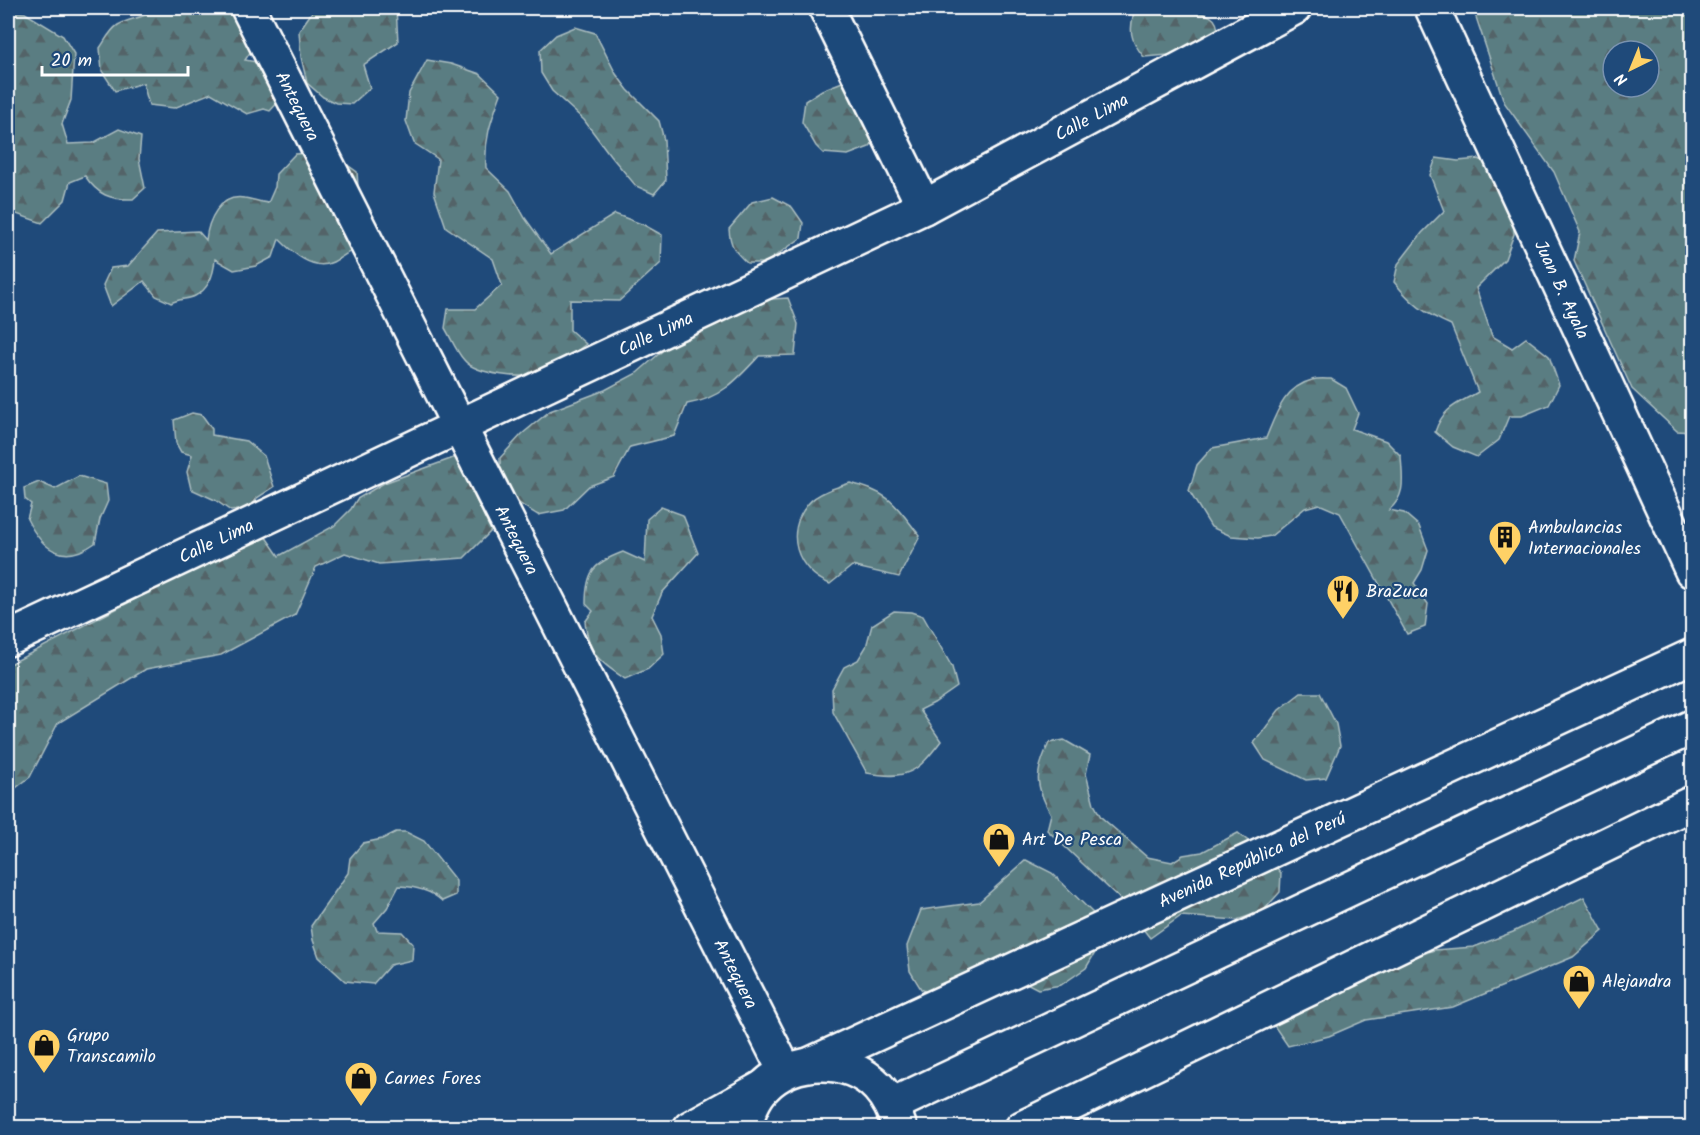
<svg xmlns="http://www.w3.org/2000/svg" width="1700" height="1135" font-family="Kalam,sans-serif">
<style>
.forest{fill:url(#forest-firs);stroke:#acbec0;stroke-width:1.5;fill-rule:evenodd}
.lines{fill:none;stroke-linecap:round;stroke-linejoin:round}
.minor-casing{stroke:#fff;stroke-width:38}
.highway-casing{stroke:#fff;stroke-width:38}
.minor{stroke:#1f4a7a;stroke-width:33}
.highway{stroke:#1f4a7a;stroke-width:33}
.labels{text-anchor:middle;stroke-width:4.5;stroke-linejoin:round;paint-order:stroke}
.street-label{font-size:18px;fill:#fff;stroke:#1f4a7a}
.poi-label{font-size:18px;fill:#fff;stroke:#1f4a7a;text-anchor:start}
</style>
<defs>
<pattern id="forest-firs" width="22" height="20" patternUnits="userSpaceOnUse" patternTransform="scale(1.5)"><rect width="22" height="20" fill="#5a7d82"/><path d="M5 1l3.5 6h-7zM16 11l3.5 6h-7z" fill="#536467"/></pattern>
</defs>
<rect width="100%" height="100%" fill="#1f4a7a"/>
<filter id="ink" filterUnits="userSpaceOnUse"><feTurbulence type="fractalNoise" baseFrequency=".0167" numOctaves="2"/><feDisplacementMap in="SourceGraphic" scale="12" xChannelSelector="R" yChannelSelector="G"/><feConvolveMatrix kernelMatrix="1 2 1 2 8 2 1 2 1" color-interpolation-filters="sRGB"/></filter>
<g filter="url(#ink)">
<g class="forest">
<path d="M156 8H239L257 42 245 60 267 64 281 99 270 111 264 109 247 114 211 93 174 108 149 105 143 83 115 91 102 71 100 48C105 41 110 30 118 25 131 17 145 19 156 8Z"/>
<path d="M345 8H396L398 42 363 65 370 88 352 104 336 103 323 97 307 83 301 57 299 31 312 12Z"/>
<path d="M1135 8H1187L1189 12C1206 13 1219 15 1218 35L1181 54 1144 57C1129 39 1129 30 1135 8Z"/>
<path d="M1473 8H1692V432L1677 431 1632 389 1574 261 1580 232 1554 172 1504 102ZM1613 51H1649V87H1613Z"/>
<path d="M8 12 25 13 63 36 74 54 71 100 62 124 68 144 93 143 119 129 141 137 139 159 145 188 133 199C110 200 98 195 85 176L70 182 65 200 42 223 8 211Z"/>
<path d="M575 27 595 33 616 74 628 90 659 121 664 140 666 180 654 194 636 186 610 155 584 120 552 91 541 73 540 50 556 35Z"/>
<path d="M427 60 451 64 480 74 501 94C491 121 484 139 486 168L510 191 525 218 551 254 615 214 644 225 662 235 661 263 619 301 570 300V330L586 344C573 354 559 367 543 373 526 380 476 375 464 360 456 351 451 338 445 328L448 309H475L502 285 493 259 446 227 434 192 438 159 414 143 406 121 409 93Z"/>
<path d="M845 81 880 135 869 147 848 155 823 153 816 146 802 122 805 101 822 90Z"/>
<path d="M311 153 332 154 357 172 358 186 354 192 357 247C349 252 341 258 333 262 313 272 292 252 279 239L273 257 256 266 234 270 215 259C214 273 209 289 195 296 187 300 180 298 171 303L156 296 144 281 111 306 103 285 111 268 128 266 157 233 198 231 206 240C208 221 219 194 244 198 252 199 259 202 268 203L275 187 276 174 295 154Z"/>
<path d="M1436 158 1458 161 1479 159 1490 165 1514 211V234L1505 259 1476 288 1492 336 1512 348 1526 338 1549 356 1559 385 1549 405 1522 416H1509L1499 440 1477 457 1453 447 1435 432C1443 407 1458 404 1478 392L1451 325C1424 313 1413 305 1394 282L1398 264 1422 233 1444 211 1430 175Z"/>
<path d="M773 197 792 207 803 223 801 238 765 263H747C735 252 730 246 729 229L752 202Z"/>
<path d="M788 298 798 324 795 355 759 356C738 379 720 399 687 404L674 436 630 447 614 477 589 486 564 510 538 515C510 498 500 494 500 458L522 434 550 411 605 390 637 373 698 320 756 300Z"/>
<path d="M1331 379 1346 388 1358 413 1352 429 1386 441 1401 456C1402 477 1407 495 1389 510L1404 513 1419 526 1428 550 1422 570 1414 583 1428 604 1425 627 1407 634 1340 513 1319 504 1305 508 1271 536 1258 538 1231 536 1211 527 1189 491 1197 465 1212 448 1266 438C1276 414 1284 387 1312 380 1318 378 1326 379 1331 379Z"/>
<path d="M192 413 202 415 212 429V435L246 441 264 456 274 487 257 498 250 508 231 511 215 500 191 489 187 472 192 455 181 452 176 443 174 420Z"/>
<path d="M456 457 491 531 464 558 379 564 345 553 316 567 295 615 221 655 146 669 58 723 30 777 8 794V665L263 533 279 556 334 526 351 509 357 499 384 483Z"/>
<path d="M79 476 106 484 108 501 100 519 95 543C63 566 42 549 27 519L31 504 25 499 24 488 39 482 55 489Z"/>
<path d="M850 483C892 493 895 505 920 536L899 577 852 566 830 584C796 570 784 533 808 504 817 493 837 487 850 483Z"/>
<path d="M661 507 683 515 698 553 662 593 652 616 661 634 664 654 648 669 625 679C599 661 589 655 585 622L593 611 586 604C586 572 593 563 623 552L645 562 647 519Z"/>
<path d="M894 611 911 612 923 616 952 667 957 687 934 703 920 710 941 741C917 773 907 780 867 773L833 712 832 689 844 667 858 660 866 647 872 625Z"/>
<path d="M1301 693H1320L1336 724 1340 746 1326 778 1306 780 1265 760 1254 743 1279 710Z"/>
<path d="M1064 740 1090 755 1086 774 1094 804 1101 817 1147 857 1172 862 1183 855 1202 852 1238 833 1266 855 1281 873 1280 892 1263 911 1237 920 1181 916 1150 938 1118 897 1047 830 1051 814C1034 784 1035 773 1049 743Z"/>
<path d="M396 832H406L424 841 456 881V895L442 901C430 890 416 887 399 886L387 908 374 923 377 931 402 932 413 944 412 960 390 965 373 984 345 981 319 957 313 940 311 926 348 873 350 858 363 843 382 839Z"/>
<path d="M1026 860 1052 873 1096 916 1099 946 1086 968 1061 985 1038 989 1017 978 937 997 921 989 910 971 907 946 921 910 979 902Z"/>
<path d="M1584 897 1603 931 1573 957 1453 1007 1366 1020 1329 1036 1288 1046 1264 1011 1434 950 1474 947 1513 932Z"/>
</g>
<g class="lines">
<defs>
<g id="minor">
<path id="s1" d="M248 8 785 1071"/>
<path d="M826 8 924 207"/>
<path id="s2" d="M1432 8 1692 571"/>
<path id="s3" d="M8 639 924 207 1294 8"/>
<path d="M892 1105 1692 727"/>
</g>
<g id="highway">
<path id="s4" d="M811 1064 1692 656"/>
<path d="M690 1128 764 1087"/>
<path d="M744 1128C748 1113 753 1098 764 1087 794 1057 848 1056 878 1087 889 1099 895 1113 900 1128"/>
<path d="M1022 1128 1692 803"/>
</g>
</defs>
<use href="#minor" class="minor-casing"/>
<use href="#highway" class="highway-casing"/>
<use href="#minor" class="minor"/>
<use href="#highway" class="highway"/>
</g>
</g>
<defs>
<symbol id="building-pin" viewBox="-11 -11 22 30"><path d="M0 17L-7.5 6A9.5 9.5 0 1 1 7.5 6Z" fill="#ffd166" stroke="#1f4a7a"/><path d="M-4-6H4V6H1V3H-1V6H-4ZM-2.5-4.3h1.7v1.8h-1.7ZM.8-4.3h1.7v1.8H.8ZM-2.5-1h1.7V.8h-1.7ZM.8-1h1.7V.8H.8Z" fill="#111"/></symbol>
<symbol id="restaurant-pin" viewBox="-11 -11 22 30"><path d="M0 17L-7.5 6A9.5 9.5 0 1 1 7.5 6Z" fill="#ffd166" stroke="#1f4a7a"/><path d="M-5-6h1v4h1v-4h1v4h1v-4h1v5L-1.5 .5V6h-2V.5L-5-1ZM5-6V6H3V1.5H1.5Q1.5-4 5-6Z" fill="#111"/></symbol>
<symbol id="shop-pin" viewBox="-11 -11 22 30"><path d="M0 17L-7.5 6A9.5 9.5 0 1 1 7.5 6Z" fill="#ffd166" stroke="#1f4a7a"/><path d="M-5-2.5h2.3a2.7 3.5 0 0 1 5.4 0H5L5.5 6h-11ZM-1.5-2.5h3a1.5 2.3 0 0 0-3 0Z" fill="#111"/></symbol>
</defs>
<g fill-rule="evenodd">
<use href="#building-pin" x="1486" y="518" width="38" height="52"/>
<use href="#restaurant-pin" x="1324" y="572" width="38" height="52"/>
<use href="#shop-pin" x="980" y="820" width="38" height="52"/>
<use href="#shop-pin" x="1560" y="962" width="38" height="52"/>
<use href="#shop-pin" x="25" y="1026" width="38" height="52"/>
<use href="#shop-pin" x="342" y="1059" width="38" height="52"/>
</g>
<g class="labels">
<g class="street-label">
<text dy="6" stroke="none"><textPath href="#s1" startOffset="110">Antequera</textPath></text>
<text dy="6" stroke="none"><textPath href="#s3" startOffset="1203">Calle Lima</textPath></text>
<text dy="6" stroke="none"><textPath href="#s2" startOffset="310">Juan B. Ayala</textPath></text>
<text dy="6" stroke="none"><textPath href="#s3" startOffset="716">Calle Lima</textPath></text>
<text dy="6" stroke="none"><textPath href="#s1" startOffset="596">Antequera</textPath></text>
<text dy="6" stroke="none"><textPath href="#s3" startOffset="230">Calle Lima</textPath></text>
<text dy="6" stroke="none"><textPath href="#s4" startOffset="486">Avenida República del Perú</textPath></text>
<text dy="6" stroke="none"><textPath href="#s1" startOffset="1082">Antequera</textPath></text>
</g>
<g class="poi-label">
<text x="1528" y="533">Ambulancias<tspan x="1528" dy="21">Internacionales</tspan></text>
<text x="1366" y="597">BraZuca</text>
<text x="1022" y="845">Art De Pesca</text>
<text x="1602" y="987">Alejandra</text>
<text x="67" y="1041">Grupo<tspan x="67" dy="21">Transcamilo</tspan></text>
<text x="384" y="1084">Carnes Fores</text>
</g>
</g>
<rect width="1700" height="1135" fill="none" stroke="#1f4a7a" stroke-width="30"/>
<rect x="15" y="15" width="1670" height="1105" fill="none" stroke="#fff" stroke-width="2" filter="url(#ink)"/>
<g transform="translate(1631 69) rotate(223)"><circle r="28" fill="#1f4a7a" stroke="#7992af" stroke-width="1.5"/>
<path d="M0-4.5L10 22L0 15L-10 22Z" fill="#ffd166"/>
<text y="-9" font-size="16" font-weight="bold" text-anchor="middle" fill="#ffffff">N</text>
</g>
<path d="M42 66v9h146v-9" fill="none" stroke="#ffffff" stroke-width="3"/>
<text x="51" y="66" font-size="18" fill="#ffffff" stroke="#1f4a7a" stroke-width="4.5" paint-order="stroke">20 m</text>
</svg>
